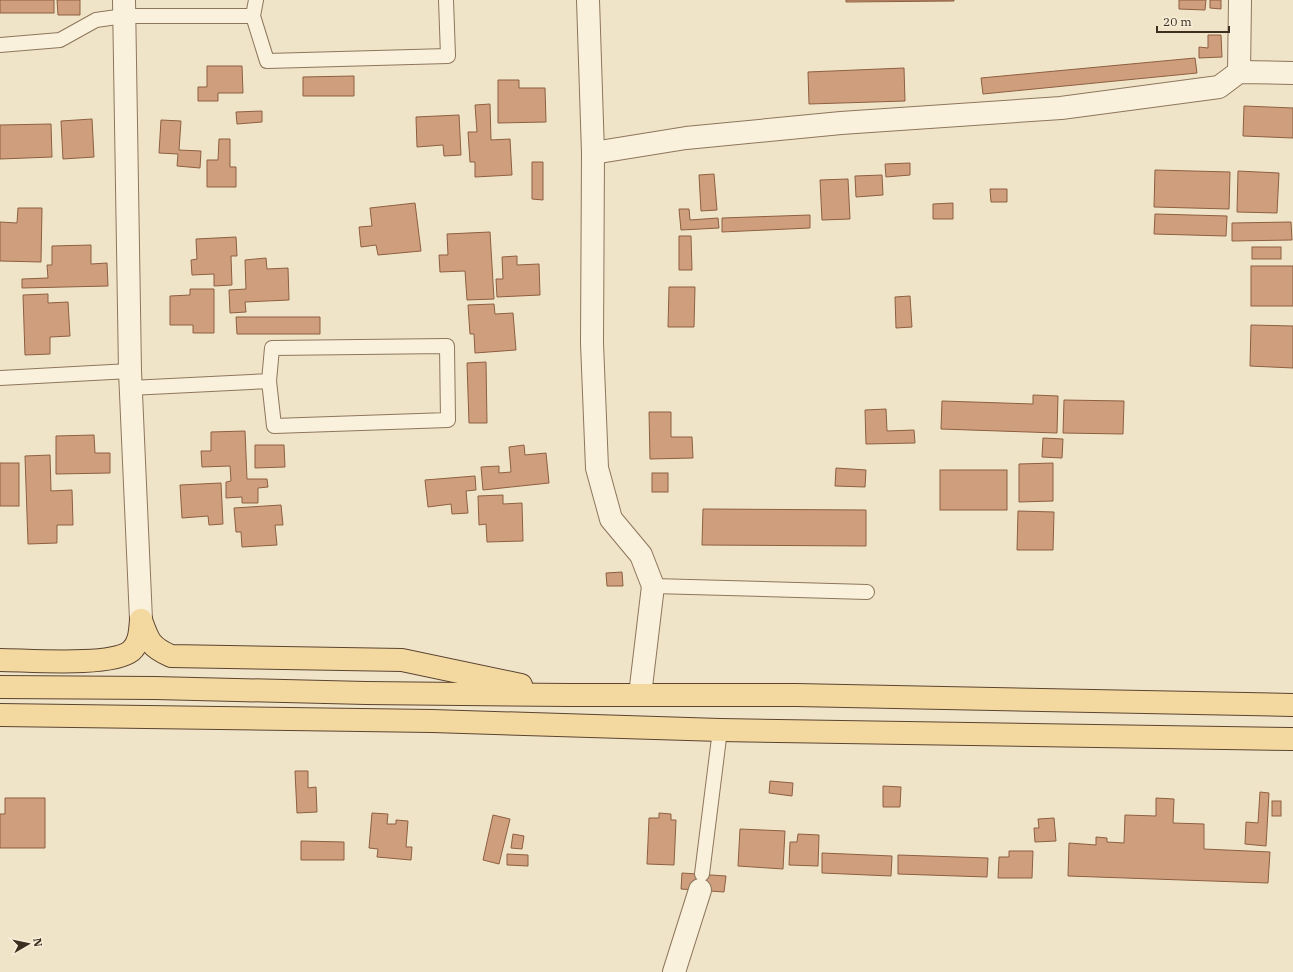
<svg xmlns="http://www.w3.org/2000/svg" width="1293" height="972" font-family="'IBM Plex Serif',serif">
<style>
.building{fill:#cf9f7d;stroke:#8d5f41}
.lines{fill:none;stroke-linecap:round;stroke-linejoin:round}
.lane-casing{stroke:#8d765c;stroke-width:16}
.street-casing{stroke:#8d765c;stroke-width:24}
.primary-casing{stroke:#5b4430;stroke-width:24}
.lane{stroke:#faf1dc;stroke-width:14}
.street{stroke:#faf1dc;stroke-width:22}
.primary{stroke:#f3d9a0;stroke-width:22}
</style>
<rect width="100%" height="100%" fill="#f0e4c8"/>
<g class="building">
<rect x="0" y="0" width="54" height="13"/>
<path d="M57 0H80V15H58Z"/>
<path d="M846 0H954V1L846 2Z"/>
<path d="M1179 0H1206L1205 10 1179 9Z"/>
<path d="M1210 0H1221V9L1210 8Z"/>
<path d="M1208 35H1221L1222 57 1199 58V47L1208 48Z"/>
<path d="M1195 58 1197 73 983 94 981 78Z"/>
<path d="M207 66H242L243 93H218V101H198V87H207Z"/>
<path d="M904 68 905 101 809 104 808 72Z"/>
<path d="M354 76V96H303V77Z"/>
<path d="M498 80H519V88H545L546 122 498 123Z"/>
<path d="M490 104 491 140 510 139 512 175 475 177V162H470L468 132H477L475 105Z"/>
<path d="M1244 106 1293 108V138L1243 136Z"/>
<path d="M262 111V122L237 124 236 112Z"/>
<path d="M459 115 461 155 444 156 443 145 417 147 416 117Z"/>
<path d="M92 119 94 157 63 159 61 121Z"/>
<path d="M161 120 181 121 179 150 201 151 200 168 177 166 178 154 159 153Z"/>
<path d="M51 124 52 157 0 159V125Z"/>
<path d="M219 139H230V167H236V187H207V160H218Z"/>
<path d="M532 162H543V200L532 199Z"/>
<path d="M910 163V175L886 177 885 164Z"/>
<path d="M1155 170 1230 172 1229 209 1154 207Z"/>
<path d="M1238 171 1279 173 1277 213 1237 212Z"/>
<path d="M714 174 717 210 701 211 699 175Z"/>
<path d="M882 175 883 195 856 197 855 176Z"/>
<path d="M848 179 850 219 822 220 820 180Z"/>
<path d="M990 189H1007V202H991Z"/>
<path d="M415 203 421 251 378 255 376 245 361 247 359 227 372 226 370 208Z"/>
<path d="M953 203V219H933V204Z"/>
<path d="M18 208H42L41 262 0 261V222L17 223Z"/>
<path d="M679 209H689L690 220 718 218 719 228 681 230Z"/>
<path d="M1155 214 1227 216 1226 236 1154 234Z"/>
<path d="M810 215V228L722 232V218Z"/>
<path d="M1291 222 1292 240 1232 241V223Z"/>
<path d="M490 232 494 299 467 300 465 271 440 272 439 255H448L447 234Z"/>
<path d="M679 236H691L692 270H679Z"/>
<path d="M236 237 237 256H231L232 285 214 286V274L192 275 191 260 197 259 196 239Z"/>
<path d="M91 245V264L107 263 108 286 22 288V279L48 278 47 265H52V246Z"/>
<rect x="1252" y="247" width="29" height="12"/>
<path d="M517 256V265L539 264 540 295 497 297 496 279H503L502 257Z"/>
<path d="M266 258 267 269 288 268 289 300 245 302 246 312 230 313 229 290 246 289 245 260Z"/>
<rect x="1251" y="266" width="42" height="40"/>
<path d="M669 287H695L694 327H668Z"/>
<path d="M190 289H214V333H193V325H170V296L190 295Z"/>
<path d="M48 294V303L68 302 70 336 50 337V354L25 355 23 295Z"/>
<path d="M910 296 912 327 896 328 895 297Z"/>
<path d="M494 304 495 314 513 313 516 350 475 353 474 334H470L468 305Z"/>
<path d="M236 317H320V334H237Z"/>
<path d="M1251 325 1293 326V368L1250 366Z"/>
<path d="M486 362 487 423H469L467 363Z"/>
<path d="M1033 395 1058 396 1057 433 941 429 942 401 1033 404Z"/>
<path d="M1064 400 1124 401 1123 434 1063 433Z"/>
<path d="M886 409 887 431 914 430 915 443 866 444 865 410Z"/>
<path d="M649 412H671V437H692L693 458 650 459Z"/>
<path d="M245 431 247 479H267L268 487 258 488V503H242V497L226 498V482L231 481 230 466 202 467 201 451H211V432Z"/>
<path d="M94 435 95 453H110V473L56 474V436Z"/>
<path d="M1043 438 1063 439 1062 458 1042 457Z"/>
<path d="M255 445H284L285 467 255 468Z"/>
<path d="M524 445 525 455 546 453 549 483 483 490 481 467 499 466V473L511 472 509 447Z"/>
<path d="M50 455 51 491 72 490 73 525H57V543L28 544 25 456Z"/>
<rect x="0" y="463" width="19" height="43"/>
<path d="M1053 463V501L1019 502V464Z"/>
<path d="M836 468 866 470 865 487 835 486Z"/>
<rect x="940" y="470" width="67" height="40"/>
<rect x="652" y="473" width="16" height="19"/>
<path d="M475 476 476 490 466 491 468 513 452 514 451 504 428 507 425 480Z"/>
<path d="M221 483 223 524 209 525 208 516 182 518 180 485Z"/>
<path d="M503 495V504L522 503 523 541 487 542 486 524 479 525 478 496Z"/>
<path d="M281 505 283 525H275L277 545 242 547 241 532H236L234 508Z"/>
<path d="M703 509 866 510V546L702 545Z"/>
<path d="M1018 511 1054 512 1053 550H1017Z"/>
<path d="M622 572 623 586H607L606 573Z"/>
<path d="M295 771H308V788L316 787 317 812 297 813Z"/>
<path d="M770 781 793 783 792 796 769 793Z"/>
<path d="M883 786 901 787 900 807H883Z"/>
<path d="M1260 792 1269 793 1266 846 1245 844 1246 822 1258 823Z"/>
<path d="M5 798H45V848H0V814H5Z"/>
<path d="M1156 798 1174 799 1173 823 1204 824V849L1270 852 1268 883 1068 876 1069 843 1096 845V837L1107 838V842L1124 843 1125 815 1156 816Z"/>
<rect x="1272" y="801" width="9" height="15"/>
<path d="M372 813 388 814 387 824H396V820L408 821 406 847H412L411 860 377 857 378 849 369 848Z"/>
<path d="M659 813 671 814V820H676L674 865 647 864 649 818H659Z"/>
<path d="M493 815 510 819 499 864 483 860Z"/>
<path d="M1054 818 1056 841 1035 842 1034 828H1039L1038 819Z"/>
<path d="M740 829 785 831 783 869 738 866Z"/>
<path d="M513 834 524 836 522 849 511 848Z"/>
<path d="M798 834 819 835 818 866 789 865 790 842H797Z"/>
<path d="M301 841 344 842V860H301Z"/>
<path d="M1009 851H1033L1032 878H998L999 857H1009Z"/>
<path d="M822 853 892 856 891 876 822 873Z"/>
<path d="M507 854 528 855V866L507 865Z"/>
<path d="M898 855 988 858 987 877 898 874Z"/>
<path d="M682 873 726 876 724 892 681 889Z"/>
</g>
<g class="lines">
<defs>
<g id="lane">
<path d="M256 0 253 16 267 61 448 56 446 0"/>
<path d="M0 45 60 40 96 20 124 16H253"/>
<path d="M0 378 130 371"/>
<path d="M130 388 269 381 272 348 447 346 448 420 274 426 269 381"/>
<path d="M653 586 867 592"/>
<path d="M702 874 720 730"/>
</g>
<g id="street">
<path d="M124 0 130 371 141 620"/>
<path d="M588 0 593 153 592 343 597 468 611 519 641 555 653 586 640 695"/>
<path d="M1239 72 1240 0"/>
<path d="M593 153 686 138 841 123 1061 108 1219 87 1239 72 1293 73"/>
<path d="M674 972 700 890"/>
</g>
<g id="primary">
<path d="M141 620C148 640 150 647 171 656L402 660 521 685"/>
<path d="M0 660C27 660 111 667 131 651 140 643 140 631 141 620"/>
<path d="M0 687 155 688 366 693 571 695H796L1293 705"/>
<path d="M0 715 432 721 720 730 1293 739"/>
</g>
</defs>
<use href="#lane" class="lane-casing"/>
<use href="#street" class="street-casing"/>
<use href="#primary" class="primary-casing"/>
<use href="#lane" class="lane"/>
<use href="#street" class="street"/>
<use href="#primary" class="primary"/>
</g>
<g transform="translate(28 944) rotate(81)" stroke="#f7eed8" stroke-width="3" paint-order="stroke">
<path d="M0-3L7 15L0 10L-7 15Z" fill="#3d2e20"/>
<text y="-6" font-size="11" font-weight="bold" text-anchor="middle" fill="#3d2e20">N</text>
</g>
<path d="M1157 26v6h72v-6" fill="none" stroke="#3d2e20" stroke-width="2"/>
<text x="1163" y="26" font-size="12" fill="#3d2e20" stroke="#f7eed8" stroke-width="3" paint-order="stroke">20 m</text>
</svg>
